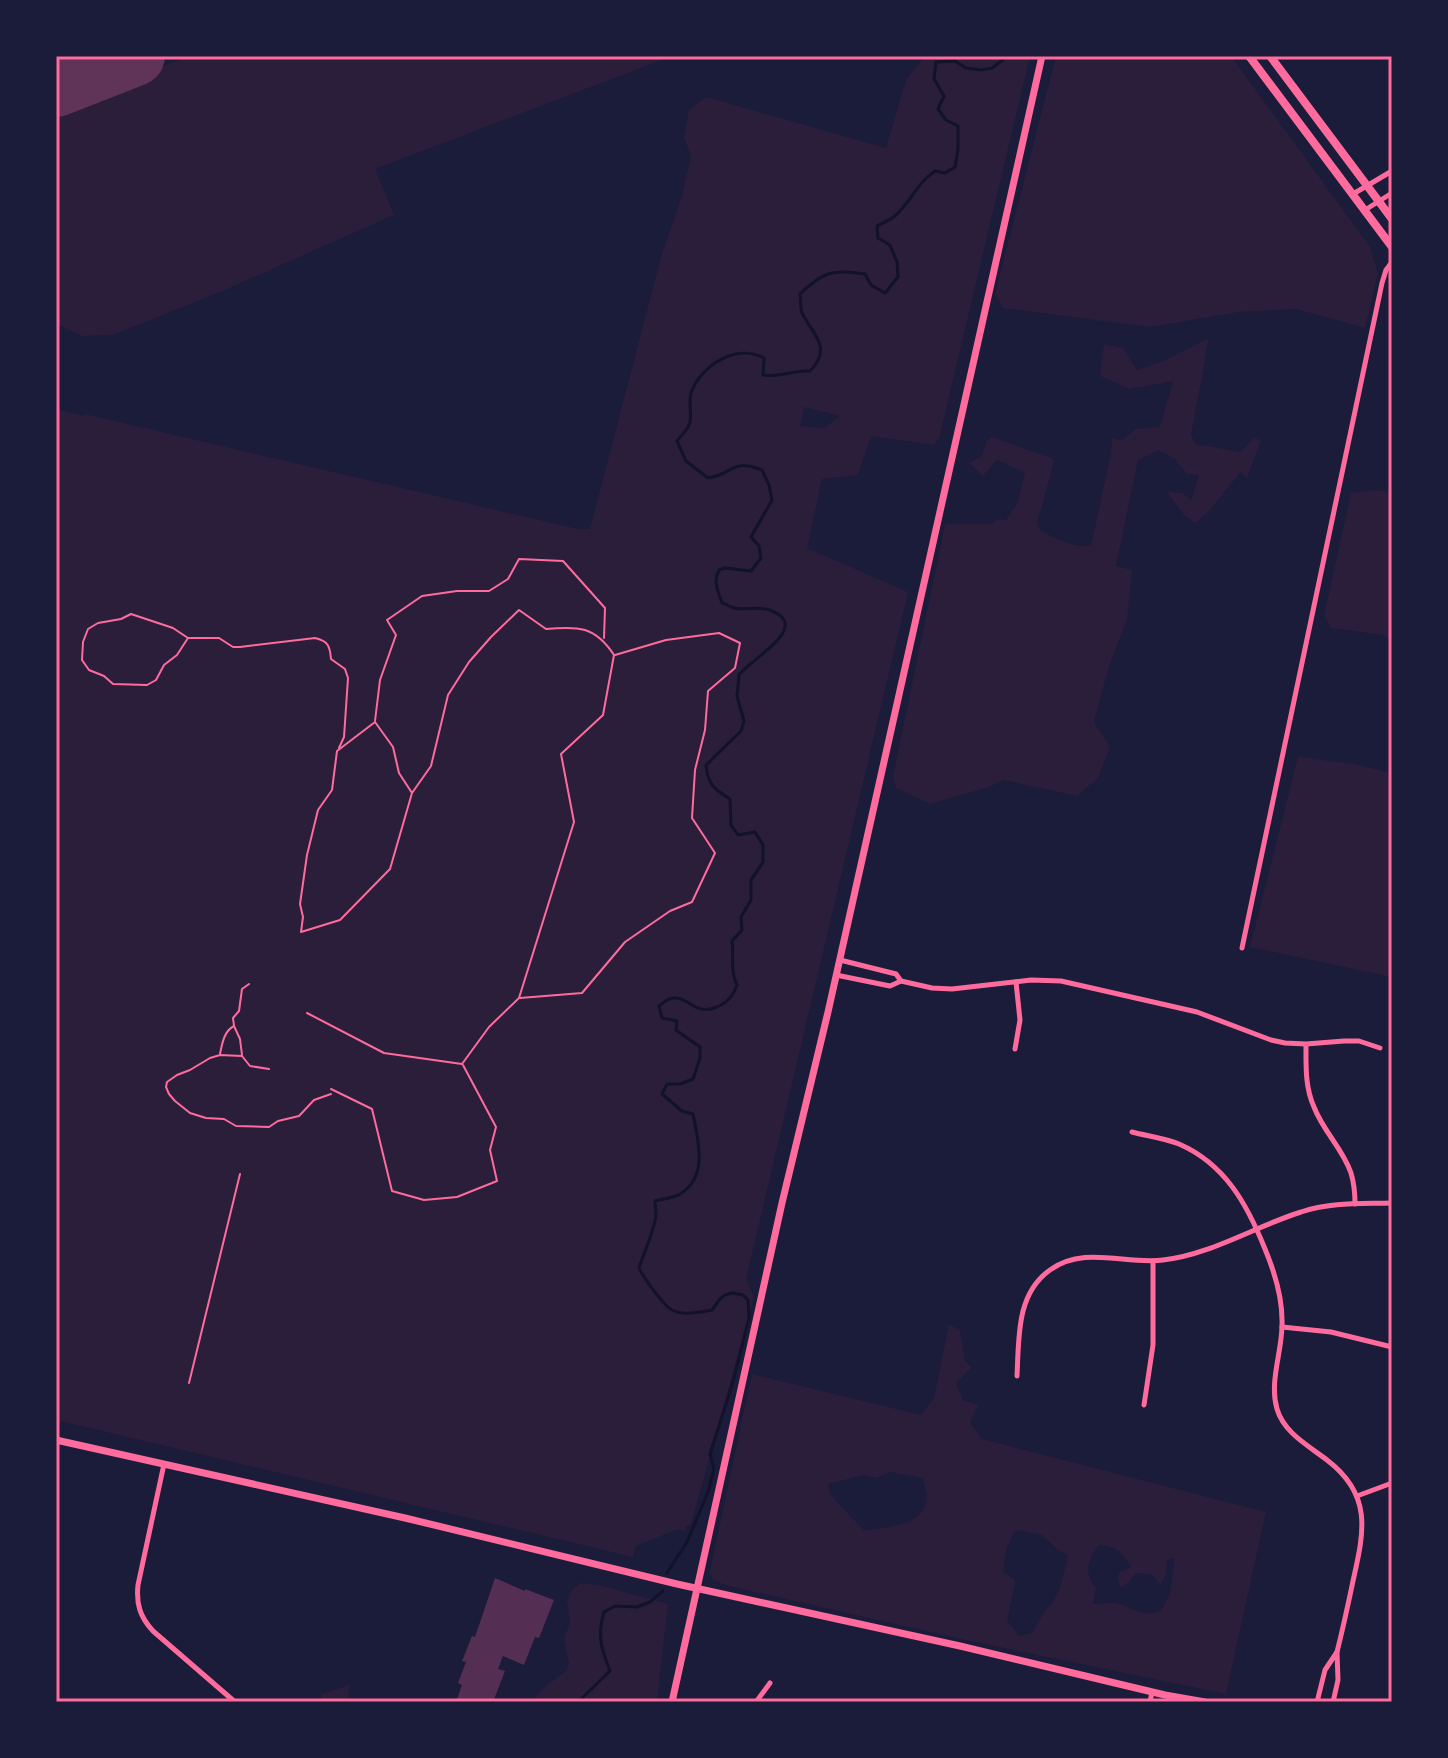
<svg xmlns="http://www.w3.org/2000/svg" width="1448" height="1758" font-family="Ubuntu,sans-serif">
<style>
.green{fill:#2a1e3b;fill-rule:evenodd}
.lines{fill:none;stroke-linecap:round;stroke-linejoin:round}
.stream{stroke:#12122b;stroke-width:3}
.runway{stroke:#603358;stroke-width:60}
.building{fill:#542f53}
.path{stroke:#ff6b9d;stroke-width:2}
.minor{stroke:#ff6b9d;stroke-width:5}
.tertiary{stroke:#ff6b9d;stroke-width:7}
.secondary{stroke:#ff6b9d;stroke-width:7}
.primary{stroke:#ff6b9d;stroke-width:8}
.neatline{fill:none;stroke:#ff6b9d;stroke-width:3}
</style>
<rect width="100%" height="100%" fill="#1b1b3a"/>
<g class="green">
<path d="M189 56H672L375 169 394 215 220 292 113 335 82 336 56 324V108Z"/>
<path d="M937 56H1030L939 439H937L935 445 871 436 858 475 822 479 807 548 908 592 746 1279 754 1297 691 1524 686 1526 685 1531 678 1529 636 1546 633 1557 56 1420V409L84 416 85 414 578 529H590L661 257 682 196 691 156 684 138 689 110 706 97 886 148 906 80 924 57ZM804 407 840 416 824 428 800 426Z"/>
<path d="M1056 56H1231L1370 247 1378 273 1365 328 1296 309 1239 312 1150 327 1003 308 995 294Z"/>
<path d="M1209 338 1191 435 1196 444 1241 452 1254 438 1261 440 1247 478 1241 472 1208 512 1195 523 1184 515 1167 492 1182 493 1191 500 1199 475 1187 474 1175 459 1158 450 1138 460 1116 566 1132 570 1127 620 1109 666 1094 722 1110 747 1098 778 1077 796 1004 780 989 787 930 804 896 788 893 777 945 524H992L998 519 1006 520 1017 504 1025 473 997 460 983 476 969 463 982 456 986 442 992 437 1054 459 1050 477 1037 523 1040 530C1057 539 1071 547 1091 546L1111 453 1112 438 1121 441 1136 429 1160 427 1173 381 1129 389 1100 376 1104 344 1123 348 1137 370 1165 360Z"/>
<path d="M1375 490 1392 492V643L1383 635 1331 628 1324 616 1351 493Z"/>
<path d="M1298 757 1354 764 1392 773V977L1250 947Z"/>
<path d="M949 1324 960 1331 965 1361 972 1367 956 1383 963 1400 978 1405 970 1422 982 1439 1266 1512 1226 1694 961 1639 725 1585 713 1580 710 1572 711 1566 752 1374 921 1415 934 1398ZM890 1472 923 1478C924 1484 927 1491 927 1497 926 1526 885 1528 864 1530L831 1496 828 1484 864 1475 877 1478ZM1017 1530 1042 1535 1057 1549 1068 1556 1060 1588 1053 1602 1045 1611 1032 1633 1019 1636 1007 1620 1015 1584 1014 1579 1004 1572C1003 1560 1008 1538 1017 1530ZM1099 1545C1118 1547 1121 1551 1131 1567L1120 1572 1118 1576 1120 1588 1129 1582 1136 1573 1152 1575 1160 1584C1167 1579 1166 1569 1167 1560L1175 1558 1170 1594 1161 1611C1139 1619 1133 1605 1114 1603 1108 1602 1100 1604 1093 1604L1096 1588C1084 1575 1087 1558 1099 1545Z"/>
<path d="M581 1583 603 1586 668 1604 657 1702H533L542 1689 566 1671 569 1663 564 1637 570 1624 567 1601 572 1590Z"/>
<path d="M349 1685 348 1702H320L322 1694Z"/>
</g>
<g class="lines">
<g class="stream">
<path d="M667 1573 687 1542 708 1492 714 1469 710 1454 732 1385 749 1318 748 1300 743 1295 732 1293 725 1295 720 1299 712 1310C701 1312 683 1316 672 1310 664 1306 643 1277 639 1268 643 1255 656 1226 656 1214 656 1209 655 1205 655 1201 662 1199 674 1198 680 1194 709 1177 698 1140 693 1114L682 1111 662 1094 667 1084H680L693 1079 700 1058V1047L676 1030 677 1021 662 1018 659 1006C660 1005 668 999 669 999 688 993 693 1017 717 1007 728 1002 733 996 737 985 730 972 734 956 732 941L742 930 741 917 751 900V880L763 862V845L755 832 738 835 731 825 730 799C714 789 708 785 706 765L741 731 744 721 737 696 739 675C743 670 748 666 753 662 765 651 806 625 772 611 760 605 746 611 734 608 730 607 726 604 722 603 718 592 713 581 719 570L725 568 751 571 761 558 759 546 751 537 772 500 769 485 762 470C730 458 735 474 708 478L686 461 677 441C681 436 687 430 689 425 693 417 688 403 691 393 701 365 737 343 764 358L763 375C780 378 791 370 810 371 833 347 813 335 802 313 800 308 801 300 800 294 825 270 833 270 865 274L871 285 885 293 898 277 897 262 890 245 878 238 877 226C883 223 890 220 895 216 911 202 916 184 935 171L945 173 955 167 958 149V126L946 120 938 109 944 96 934 79 936 62 955 61 966 68 981 70 992 68 1008 56"/>
<path d="M578 1702 610 1671C601 1648 597 1636 604 1612L615 1606 637 1607 650 1602 663 1591"/>
</g>
<path class="runway" d="M56 87 135 56"/>
</g>
<path class="building" d="M495 1578 525 1591V1589L554 1600 539 1638 535 1637 524 1665 503 1656 498 1669 505 1671 493 1702H463L457 1699 462 1685 458 1683 466 1662 462 1661 472 1636 475 1637Z"/>
<g class="lines">
<g class="path">
<path d="M188 638 173 628 131 614 121 619 98 623 88 629 83 642 82 660 89 670 104 676 113 684 147 685 156 680 164 665 177 655 188 638H219L233 647H240L315 638C328 641 330 646 331 659L345 669 348 678 344 737 339 748"/>
<path d="M375 721 380 680 396 635 387 620 422 596 457 591H489L508 579 519 559 563 561 605 608 604 638"/>
<path d="M520 998 582 993 625 942 670 911 692 902 715 853 692 818 695 770 705 730 708 691 735 668 740 643 719 633 666 640 615 655"/>
<path d="M307 1013 384 1053 462 1064 489 1027 519 998 574 822 561 754 603 715 614 655C595 626 578 626 546 629L519 610 491 637 469 662 448 695 431 766 412 793 390 869 340 920 301 932 303 917 300 904 307 855 318 810 332 790 337 751 375 722 393 747 399 773 412 793"/>
<path d="M220 1054C222 1044 224 1031 234 1026"/>
<path d="M242 1055 240 1039 234 1026 233 1018 239 1011 242 989 249 984"/>
<path d="M269 1069 250 1066 242 1056 220 1055 210 1058 190 1070 177 1075 167 1082 166 1087 169 1094 175 1101 190 1113 206 1118 224 1119 236 1126 269 1127 278 1121 299 1116 314 1100 331 1094"/>
<path d="M331 1089 372 1109 392 1191 424 1200 457 1197 497 1181 490 1150 496 1127 463 1065"/>
<path d="M189 1383 240 1174"/>
</g>
<g class="minor">
<path d="M1353 194 1392 171"/>
<path d="M1365 210 1392 193"/>
<path d="M1242 948 1382 283 1386 270 1392 262"/>
<path d="M836 975 890 986 901 981 896 974 840 960"/>
<path d="M901 981 932 988 952 989 1031 980 1061 981 1197 1012 1271 1040 1285 1043 1306 1044 1344 1041H1359L1380 1048"/>
<path d="M1306 1045C1306 1066 1305 1087 1314 1107 1323 1131 1343 1149 1351 1173 1354 1183 1355 1194 1355 1204"/>
<path d="M1015 1049 1020 1020 1016 982"/>
<path d="M1132 1132C1147 1136 1164 1138 1179 1144 1225 1164 1247 1204 1265 1249 1275 1273 1283 1298 1282 1325 1282 1352 1269 1382 1277 1409 1284 1433 1309 1446 1327 1460 1373 1495 1364 1532 1353 1581 1348 1605 1343 1628 1337 1652"/>
<path d="M1282 1327 1331 1332 1392 1347"/>
<path d="M1017 1376C1019 1338 1016 1294 1050 1270 1084 1245 1126 1265 1163 1260 1210 1255 1256 1226 1301 1212 1330 1202 1362 1204 1392 1203"/>
<path d="M1144 1405 1153 1345V1261"/>
<path d="M164 1464 138 1585C136 1604 140 1617 153 1631L235 1702"/>
<path d="M1357 1496 1392 1483"/>
<path d="M756 1702 770 1683"/>
<path d="M1150 1702 1152 1692"/>
<path d="M1317 1702 1325 1670 1337 1652 1338 1680 1333 1702"/>
</g>
<path class="tertiary" d="M56 1440 405 1518 677 1584 960 1646 1165 1695 1205 1702"/>
<path class="secondary" d="M672 1702 782 1203 828 1012 1042 56"/>
<g class="primary">
<path d="M1249 56 1392 247"/>
<path d="M1270 56 1392 219"/>
</g>
</g>
<rect width="1448" height="1758" fill="none" stroke="#1b1b3a" stroke-width="116"/>
<rect x="58" y="58" width="1332" height="1642" class="neatline"/>
</svg>
